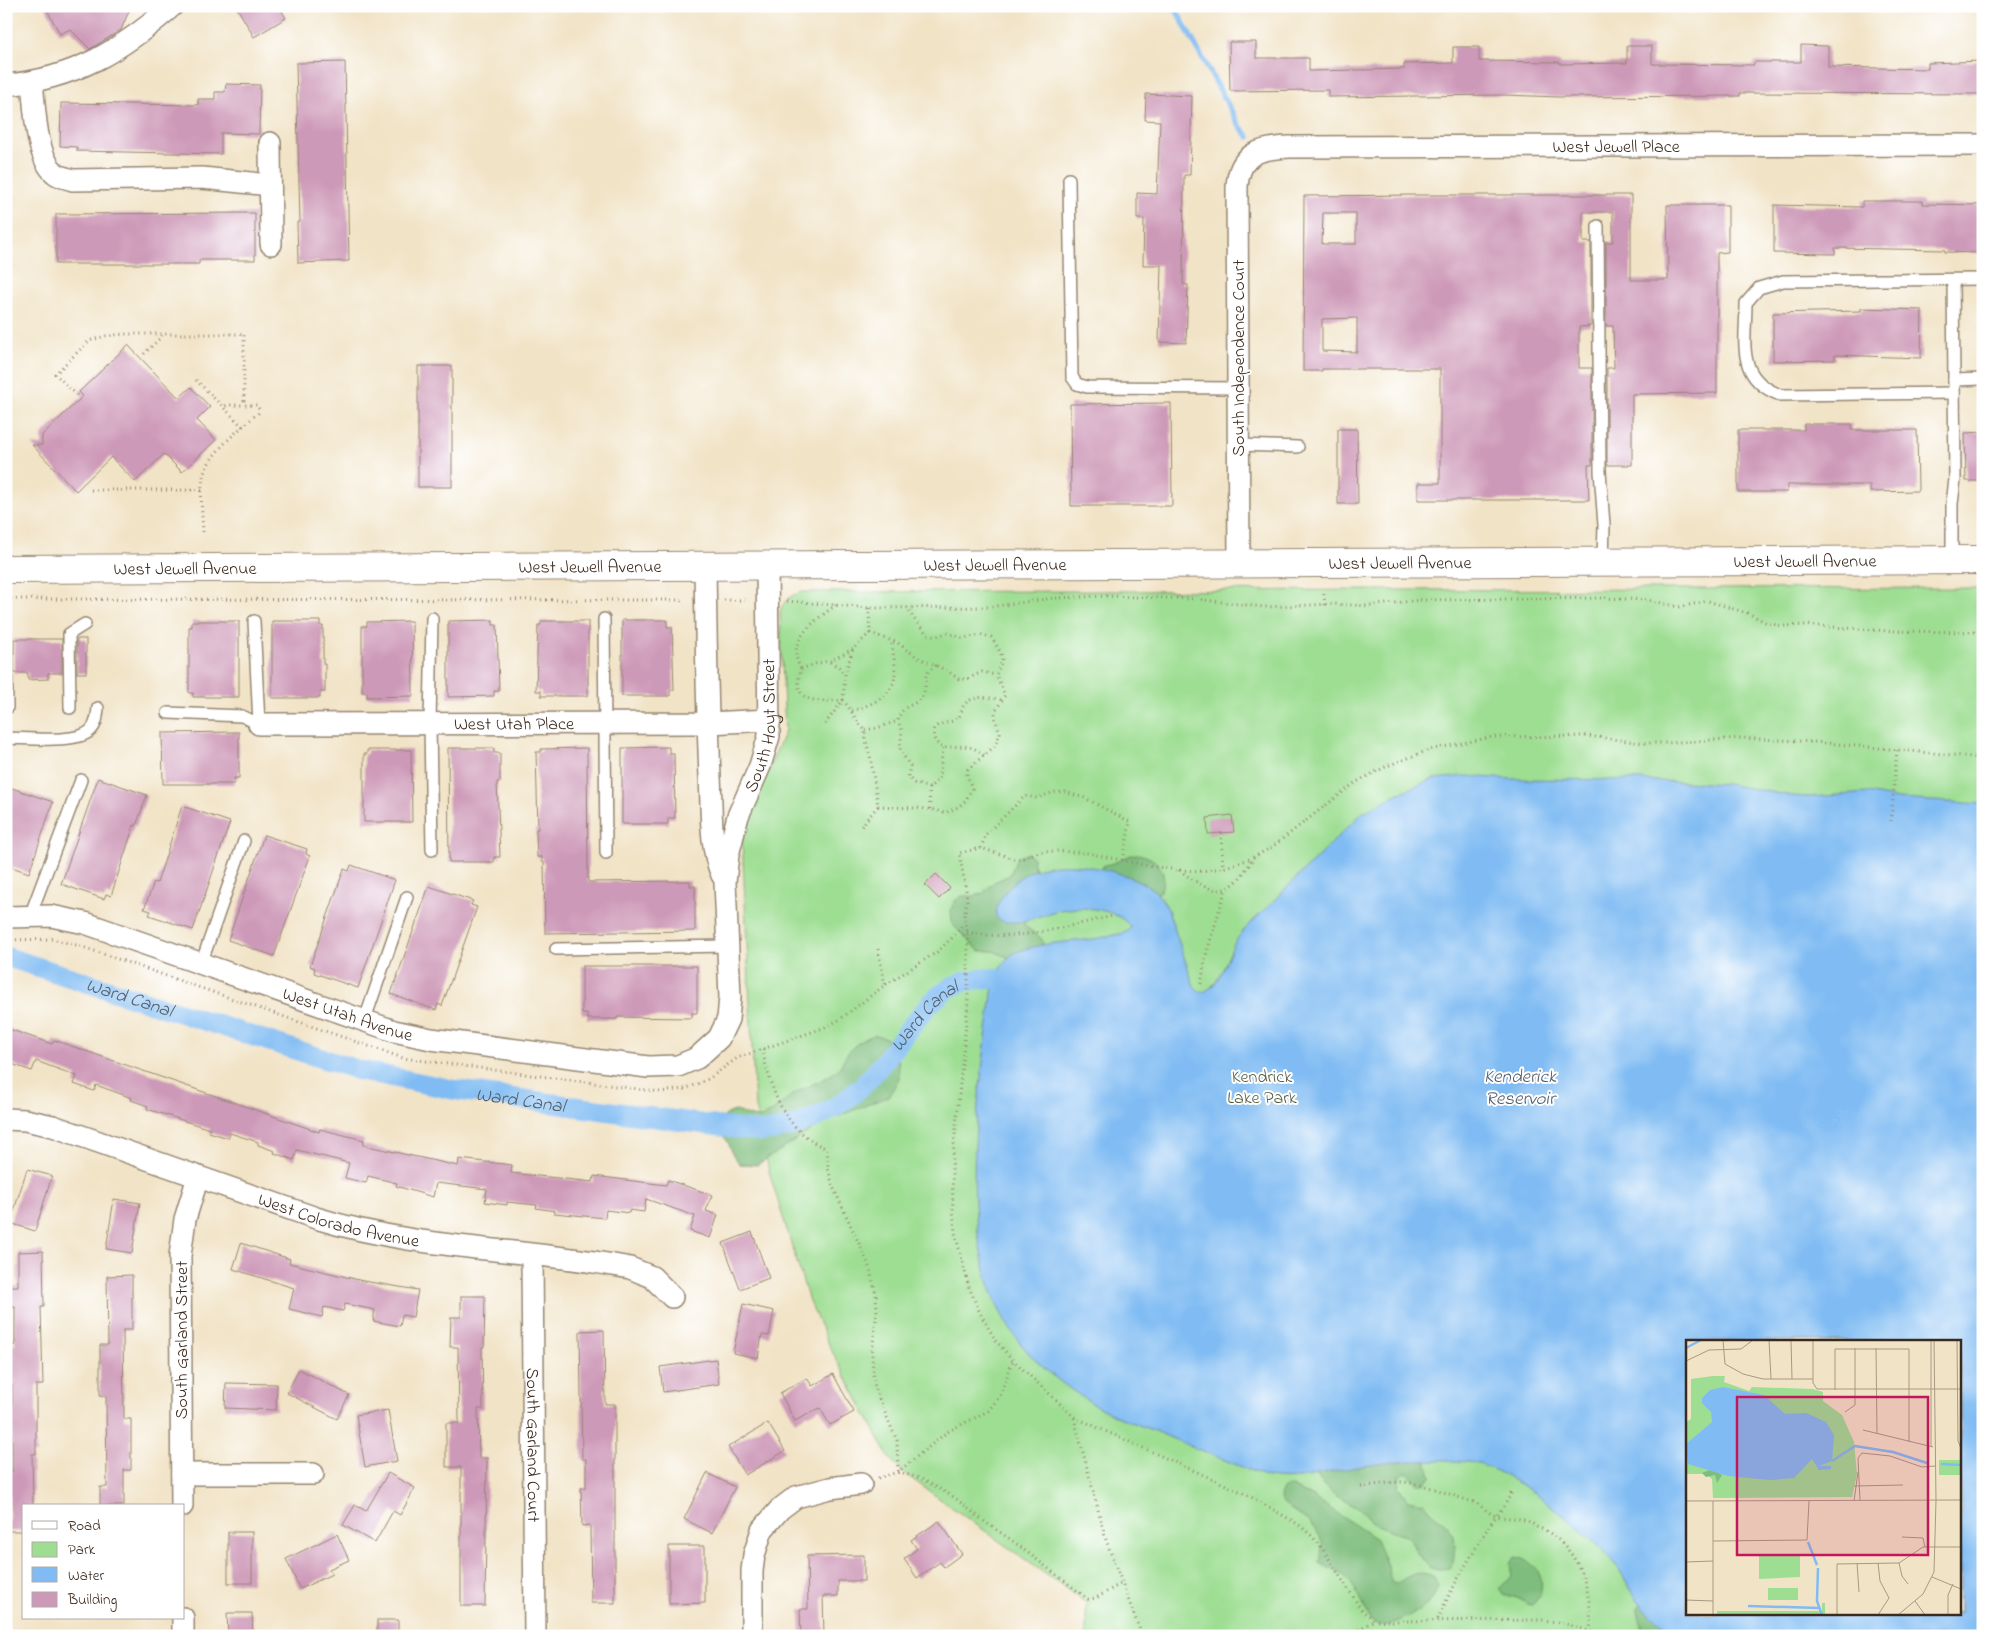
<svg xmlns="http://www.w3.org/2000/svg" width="1989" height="1642" font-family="'Indie Flower',sans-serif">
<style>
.green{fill:#9ede93;stroke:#6c8458;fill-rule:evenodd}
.forest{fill:#7ebd7d;stroke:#5c744e}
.water{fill:#80bcf3;stroke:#5e7388;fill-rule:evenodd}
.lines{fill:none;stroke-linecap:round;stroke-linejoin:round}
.stream{stroke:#80bcf3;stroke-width:5.5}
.canal{stroke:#80bcf3;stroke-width:20}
.building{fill:#cd99b8;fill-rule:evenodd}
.lane-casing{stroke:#968672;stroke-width:14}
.street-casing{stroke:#968672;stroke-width:24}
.secondary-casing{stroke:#968672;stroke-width:30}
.path{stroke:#968672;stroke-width:3;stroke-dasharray:1 4;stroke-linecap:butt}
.lane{stroke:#fff;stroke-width:11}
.street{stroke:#fff;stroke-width:21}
.secondary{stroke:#fff;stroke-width:28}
.labels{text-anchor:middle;stroke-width:4;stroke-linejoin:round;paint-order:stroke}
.street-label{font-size:18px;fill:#3b2a1e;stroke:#fff}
.park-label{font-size:18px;fill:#596041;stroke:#fff}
.water-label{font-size:19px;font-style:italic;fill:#535d69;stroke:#fff}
.inset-river{fill:none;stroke:#80bcf3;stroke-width:2.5}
.inset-road{fill:none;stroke:#a89983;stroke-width:1}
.view{fill:#c2185b;fill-opacity:0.15;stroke:#c2185b;stroke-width:2.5}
.inset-edge{fill:none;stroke:#3b2a1e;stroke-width:2.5}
</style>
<rect width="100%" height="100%" fill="#fff"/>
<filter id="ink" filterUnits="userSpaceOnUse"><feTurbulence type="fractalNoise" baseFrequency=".02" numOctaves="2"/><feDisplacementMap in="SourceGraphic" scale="10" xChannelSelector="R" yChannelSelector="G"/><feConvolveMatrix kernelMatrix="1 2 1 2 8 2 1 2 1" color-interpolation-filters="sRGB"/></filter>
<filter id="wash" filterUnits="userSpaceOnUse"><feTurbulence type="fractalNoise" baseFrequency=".0096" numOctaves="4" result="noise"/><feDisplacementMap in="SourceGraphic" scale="20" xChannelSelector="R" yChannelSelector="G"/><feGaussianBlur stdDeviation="1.12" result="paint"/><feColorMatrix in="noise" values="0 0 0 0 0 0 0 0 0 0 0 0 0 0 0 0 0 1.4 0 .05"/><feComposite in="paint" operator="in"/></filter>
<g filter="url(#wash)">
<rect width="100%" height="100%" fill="#f1e3c6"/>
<path class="green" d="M1983 588V1636H1086V1603L901 1471 889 1457 831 1349 809 1301 770 1175 755 1107 742 839 745 824 785 731 780 612C784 599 791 595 803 592ZM1688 1341H1960V1613H1688Z"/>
<g class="forest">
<path d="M1028 853 1033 858 1035 873 1022 919 1026 927 1041 938 1043 942 1041 949 1012 959 993 951H979L952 924 951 909 955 901 962 896H974L982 894 994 882 1010 875 1017 858Z"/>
<path d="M1136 854C1159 856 1173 877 1156 896L1100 871 1104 865C1117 864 1124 856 1136 854Z"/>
<path d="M875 1035 886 1038 892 1043 898 1054 899 1078 889 1096 837 1117 810 1131 757 1165 740 1164 733 1155 728 1142 721 1133V1120L727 1114 735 1111C743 1113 753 1119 761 1118 767 1116 787 1100 792 1095 806 1085 829 1080 839 1068 842 1064 844 1058 847 1054 854 1045 864 1037 875 1035Z"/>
<path d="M1426 1455 1431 1477 1425 1484H1419L1407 1473 1400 1476 1398 1486 1408 1500 1424 1503 1436 1516 1447 1525 1454 1536 1455 1548 1453 1562 1449 1568 1440 1569 1430 1568 1417 1553 1413 1543 1406 1536 1372 1523 1365 1513 1335 1495 1321 1482 1314 1471Z"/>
<path d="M1289 1486 1311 1496 1376 1539 1388 1568 1389 1576 1392 1583 1396 1584C1410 1575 1417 1569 1434 1577L1438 1585C1436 1591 1434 1598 1429 1603 1422 1610 1397 1624 1386 1625 1381 1626 1376 1624 1371 1621 1363 1606 1356 1584 1341 1573 1335 1569 1327 1568 1320 1563L1323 1543 1318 1533 1308 1521 1283 1504 1280 1496 1283 1489Z"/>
<path d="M1515 1557C1540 1560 1551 1588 1532 1605 1524 1605 1524 1600 1517 1598 1509 1594 1503 1598 1499 1589 1509 1577 1514 1582 1511 1564Z"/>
<path d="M1642 1603 1689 1636H1645C1643 1625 1638 1618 1638 1607Z"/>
</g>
<path class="water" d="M1465 776 1511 779 1637 780 1727 784 1792 796 1810 797 1868 793 1898 799 1983 804V1636H1677C1664 1626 1647 1614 1638 1600 1630 1590 1625 1578 1618 1568 1591 1534 1523 1479 1482 1465 1467 1460 1449 1461 1433 1461 1407 1460 1371 1464 1346 1469 1317 1474 1297 1482 1267 1477 1229 1462 1190 1446 1152 1430 1136 1424 1119 1418 1104 1410 1070 1391 1034 1365 1012 1332 949 1237 981 1084 994 978 1000 969 1007 956 1017 952 1046 940 1080 943 1110 936 1118 934 1126 934 1131 928 1127 921 1120 917 1113 914 1096 907 1079 907 1060 910 1041 914 1015 929 997 919 994 909 999 901 1004 894 1012 883 1021 875 1034 870 1064 857 1127 870 1152 889 1159 894 1163 901 1167 907L1194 986 1199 991 1204 992C1222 983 1226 958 1235 942 1238 937 1242 933 1245 929L1362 813 1397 794 1433 779ZM1688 1341H1960V1613H1688Z"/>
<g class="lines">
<path class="stream" d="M1174 6 1239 125 1249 137"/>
<path class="canal" id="s1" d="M7 957 358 1070 455 1090 761 1132C801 1128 835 1112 863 1085 881 1068 896 1044 912 1025 925 1009 939 991 960 983 971 979 983 979 994 978"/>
</g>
<g id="blocks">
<g class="building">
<path d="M45 6H131L121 30 90 49 70 29 60 34Z"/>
<path d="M236 6H279L286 18 254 37Z"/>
<path d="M1229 42H1256V58H1309V71L1404 69V64L1453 63V47H1479V61L1560 62V64L1627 63V46H1652V64L1754 65V62H1801V45L1828 46V67L1928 69V63L1983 61V94L1740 93V96L1560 97 1503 95 1328 97V90L1230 91Z"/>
<path d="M345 62 349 261 298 263 297 222H300L296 63Z"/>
<path d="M226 84 260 85 259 134 221 133V154L77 151V147L60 146 61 103 198 105V99H215V92H225Z"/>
<path d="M1146 94 1192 96 1190 175H1184L1183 284 1188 285 1186 343 1159 342 1161 265H1143L1144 219H1137V193L1157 194 1160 121 1145 120Z"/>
<path d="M1418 195H1631V280H1668L1667 205H1728V252L1717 253V393L1632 394V465H1607V368H1614L1613 326H1606V242H1613V212H1583V242H1591V326L1579 327V368H1592V465H1588L1589 500H1418V483H1440V369H1322V371H1303L1304 196ZM1323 213H1356V244H1322ZM1357 318V352L1322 351V319Z"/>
<path d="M1862 201H1923V204L1983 205V253L1945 252V250L1835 248V254L1774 253V205L1862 207Z"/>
<path d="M255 213V260H199V264H56V214Z"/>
<path d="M1861 308 1922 310 1921 358 1835 355V360L1773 361V313L1861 311Z"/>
<path d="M128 345 179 398 191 387 210 407 197 420 216 440 182 472 164 454 135 482 111 457 76 491 32 445H42V435L83 396 79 392Z"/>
<rect x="418" y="366" width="34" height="121"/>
<path d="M1171 403 1172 506H1071L1070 404Z"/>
<path d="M1804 424H1852V430H1917L1918 491 1870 492V485H1787V492H1738V430H1804Z"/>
<path d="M1338 429H1357L1358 504H1338Z"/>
<path d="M1983 432V481H1966L1965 433Z"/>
<path d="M493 620V625H497L499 691H494V696L448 697V621Z"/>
<path d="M622 620H667V627H672L674 690H670V696H622Z"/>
<path d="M192 621H239V697H193V693H189V627H192Z"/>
<path d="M272 621H320V626H323V664H325V692H320V698H272Z"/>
<path d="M412 621 413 696 367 697V692H362V626H367V622Z"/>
<path d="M541 621H588V696H541V691H536L538 625H541Z"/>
<path d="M14 639H62V673H48V679L28 680V673H14Z"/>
<rect x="77" y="639" width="9" height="34"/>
<path d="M239 732V778H234V784H163L162 733Z"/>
<path d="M669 747V753H674L675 818H668V824H622V748Z"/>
<path d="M448 748H494V753H500V782H497L500 857H494V862H449Z"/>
<path d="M587 748 588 882 690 881V886H695V931L545 933 544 862H542V857H537L536 829H538L536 752H541V749Z"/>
<path d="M367 750H411L412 822H364V754H367Z"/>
<path d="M98 778 147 795 136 826 134 825 111 896 106 894 104 899 61 884Z"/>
<path d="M6 786 53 802 29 873 6 865Z"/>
<path d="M182 806 230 822 193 930 149 915 151 911 144 909 154 882 157 883Z"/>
<path d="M1232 815 1234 832 1208 834 1207 818Z"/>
<path d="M264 835 307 849 306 854 310 856 274 956 228 940Z"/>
<path d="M351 865 395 880 358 988 314 973 315 968 310 966 344 869 349 871Z"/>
<path d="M936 874 950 888 939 899 925 885Z"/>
<path d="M429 886 473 901 471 905 477 907 442 1006 438 1004 436 1010 391 994Z"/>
<path d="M582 966H697V1013H692V1018L617 1017V1019H587V1014H582Z"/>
<path d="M6 1028 52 1044 54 1040 319 1132 320 1129 364 1140 363 1145 458 1166 459 1159 512 1165 511 1173 593 1182 594 1176 666 1185 668 1180 712 1195 706 1211 718 1215 710 1238 690 1231 695 1216 646 1199 644 1212 630 1210 629 1213 606 1210 605 1218 554 1213 555 1211 536 1208 537 1205 507 1202V1205L485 1202 487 1189 436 1183 433 1197 396 1186 397 1183 368 1176 366 1183 345 1178 349 1163 297 1150 294 1160 274 1153 275 1151 258 1145V1142L230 1133 228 1138 209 1132 210 1129 147 1109 148 1106 131 1100 132 1098 96 1085 94 1091 74 1084 77 1076 36 1061 32 1071 6 1062Z"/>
<path d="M27 1169 52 1176 35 1231 10 1223Z"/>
<path d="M114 1199 140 1203 132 1253 106 1249Z"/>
<path d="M752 1232 769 1278 740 1289 723 1243Z"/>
<path d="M241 1243 290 1259 289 1263 363 1281 418 1290 413 1317 402 1315 400 1326 373 1321 375 1310 345 1304 343 1311 324 1307 322 1317 289 1309 294 1288 233 1269Z"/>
<path d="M43 1251 44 1307H41L43 1385H36V1454H32L33 1506H24V1531H9V1472H12V1385H8V1364H11V1345H15V1307H8V1286H18V1252Z"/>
<path d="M132 1275V1330H123L124 1419H131V1470H124V1506H100V1487H107L106 1396H100V1345H108L107 1276Z"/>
<path d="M461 1296H485L484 1347H482L483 1409H478L479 1458H487L485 1606H461V1467H446V1423H459L458 1347H450L451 1317H461Z"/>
<path d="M743 1304 774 1311 769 1336 762 1335 758 1358 733 1353Z"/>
<path d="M604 1330 605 1404H615V1603H591L590 1525 582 1526 581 1488H586V1459H582L580 1331Z"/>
<path d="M716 1359 719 1384 663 1392 660 1367Z"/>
<path d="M299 1369 349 1395 337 1419 287 1393Z"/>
<path d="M833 1374 854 1412 830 1425 820 1408 795 1421 780 1393 807 1378 812 1386Z"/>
<path d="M226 1383 277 1384 276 1410 225 1408Z"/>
<path d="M388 1410 397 1461 365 1467 356 1415Z"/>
<path d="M768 1423 785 1451 745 1475 728 1447Z"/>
<path d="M388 1473 415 1488 400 1515 393 1511 375 1543 343 1525 355 1505 366 1511Z"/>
<path d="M707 1473 735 1487 712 1533 684 1519Z"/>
<path d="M939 1521 962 1554 944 1567 940 1562 917 1578 904 1559 917 1549 911 1540Z"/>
<rect x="228" y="1532" width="24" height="51"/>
<path d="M337 1534 349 1560 329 1569 332 1574 300 1589 286 1559Z"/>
<path d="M669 1546H705V1603L669 1604Z"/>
<path d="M864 1555V1581H838V1596H823L824 1636H801L800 1609H808L807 1556Z"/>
<path d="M227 1613H252L253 1636H228Z"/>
<rect x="377" y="1620" width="21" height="16"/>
</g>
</g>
</g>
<g filter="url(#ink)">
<use href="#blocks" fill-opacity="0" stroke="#968672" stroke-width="1"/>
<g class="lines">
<defs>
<g id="lane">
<path d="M1069 179 1072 377 1077 384 1087 387 1238 388"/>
<path d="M1598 226 1600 471 1604 525 1603 561"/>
<path d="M1954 380 1983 379"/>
<path d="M1954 393 1780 395C1735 378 1746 342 1746 303L1759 288 1783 281 1983 279"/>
<path d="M1238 445 1298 447"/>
<path d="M1952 560V504L1955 479 1953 280"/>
<path d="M604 619 606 853"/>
<path d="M6 635 7 708"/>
<path d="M70 708 69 634 85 624"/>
<path d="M168 713 242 716 259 724 254 621"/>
<path d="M6 738C26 738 78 744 91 730 97 724 97 716 98 708"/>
<path d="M432 850 430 724 432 618"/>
<path d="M30 916 81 780"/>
<path d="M556 949 728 946"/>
<path d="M201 964 244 841"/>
<path d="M364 1022 407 897"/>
</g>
<g id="street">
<path d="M32 82C35 107 35 156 55 173 59 177 67 178 73 180L202 178 270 185"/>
<path d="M6 85C74 79 122 50 172 6"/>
<path d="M270 143 271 244"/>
<path id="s2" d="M1239 563 1237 187C1239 153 1260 148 1290 147L1983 145"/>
<path d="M705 566C706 636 707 706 710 777 712 809 709 845 722 875"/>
<path id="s3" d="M259 724 708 723 770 720"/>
<path id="s4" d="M6 917 51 916 85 923 394 1031 431 1039 648 1067 678 1066 697 1058 719 1038 728 1019 730 997 725 882 728 855 738 816 760 766 769 736 767 565"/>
<path id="s5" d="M6 1119 25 1120 53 1126 316 1218C418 1250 526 1248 630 1268L652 1277 672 1297"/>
<path id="s6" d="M532 1255 535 1636"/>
<path d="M182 1474H313"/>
<path d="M182 1506 180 1256 185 1219 198 1177"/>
<path d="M183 1618V1636"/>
<path d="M752 1636V1571L754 1555 762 1530 780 1509 796 1497 830 1488 861 1484"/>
</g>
<g id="secondary">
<path id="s7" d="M6 569 1983 560"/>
</g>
</defs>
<use href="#lane" class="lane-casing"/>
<use href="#street" class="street-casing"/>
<use href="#secondary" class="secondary-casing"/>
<g class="path">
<path d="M144 354 163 335"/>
<path d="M196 380 243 427"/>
<path d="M77 395 55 374 89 341 105 336 125 334H244V405"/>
<path d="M91 490H202"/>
<path d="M203 532C202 514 200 495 203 477 208 454 241 428 258 413L259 409 257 405H227L223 407"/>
<path d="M1324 594 1325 605"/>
<path d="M6 599 686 600"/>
<path d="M724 600H748"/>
<path d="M787 601 869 608 989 607 1054 598 1106 596 1196 599 1264 607 1334 604 1368 606 1421 600 1606 598 1648 600 1679 607 1708 601 1750 614 1767 623 1783 626 1804 625 1889 631 1983 632"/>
<path d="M836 605C816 620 784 640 801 669 790 704 817 702 843 700 852 710 855 721 865 730V737L871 760 878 806 859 829"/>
<path d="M869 608 870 633"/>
<path d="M870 633 898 643 917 657 946 670 959 679H967L982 672 996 675"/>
<path d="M830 662 839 667 844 674"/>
<path d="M801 669 818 663 830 661 853 649"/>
<path d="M852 711C874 703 897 696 895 668 895 659 892 650 892 641"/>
<path d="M825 724 843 700 845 674 853 649 870 633"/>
<path d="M865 730 877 728 898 721"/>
<path d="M984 755C970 743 959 746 943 748 936 743 932 739 934 729 940 721 951 724 958 718 962 714 961 708 965 704 974 694 991 698 1003 700"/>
<path d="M929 788 914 783 908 777 910 766 900 750 902 730 898 721C902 702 915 708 922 696 930 682 918 676 937 665"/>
<path d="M878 806 930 809 945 813 958 807 965 801 972 789 967 774 968 769 995 746 1000 733 995 718V712L1005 695 996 675 1002 660 1001 653 991 637 982 635 962 638 948 633 936 636 927 634 913 618 908 607"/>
<path d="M930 809 929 788 939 779 943 748"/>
<path d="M1891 821 1897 750"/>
<path d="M1221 833 1223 868"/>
<path d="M981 848 986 834 1025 796 1037 798 1054 792H1065L1085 798 1130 822 1123 860"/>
<path d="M1179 870C1217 898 1229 899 1254 857"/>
<path d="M967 932C1015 943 1067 926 1113 916"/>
<path d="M6 940 52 939 80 946 403 1058 661 1092 684 1089 698 1084 710 1078 737 1058 823 1028 839 1020 885 985 937 952 953 937 964 923"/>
<path d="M878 949 885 985"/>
<path d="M1201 984 1206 955 1226 888"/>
<path d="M762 1049C772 1093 783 1129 827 1149L828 1168 833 1187 868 1263 876 1293 877 1312 872 1351 873 1374 875 1389 897 1441 898 1472"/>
<path d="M1074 1418 1106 1540 1142 1636"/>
<path d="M898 1472 920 1478 954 1497 985 1522 1010 1539 1088 1599 1096 1598 1122 1583"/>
<path d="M878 1478 898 1472 947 1432 988 1411 1000 1396 1013 1360"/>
<path d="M1361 1487C1375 1485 1388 1482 1401 1482 1426 1483 1451 1496 1474 1502 1483 1506 1488 1514 1497 1516 1507 1519 1517 1517 1527 1521 1531 1522 1534 1525 1537 1527 1542 1529 1547 1531 1551 1534 1581 1554 1593 1596 1590 1630"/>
<path d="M1438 1619C1452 1586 1472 1554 1491 1523 1499 1512 1507 1504 1512 1491"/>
<path d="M1345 1636 1360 1629 1374 1620"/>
<path d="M1606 1636 1563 1623 1544 1620 1392 1621 1375 1620 1362 1611 1324 1551 1313 1537 1298 1524 1246 1494 1074 1417 1013 1360 996 1341 980 1313 969 1287 955 1233 953 1208 952 1166 968 1003V939L964 917 967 901 966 889 959 853 981 848 1014 859H1021L1039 852 1058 851 1087 853 1150 866 1179 870 1201 871 1223 868 1250 859 1272 847 1356 782 1387 766 1429 750 1492 737 1588 736 1643 743H1666L1742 738 1816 742 1983 758"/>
</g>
<use href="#lane" class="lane"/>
<use href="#street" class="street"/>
<use href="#secondary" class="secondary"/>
</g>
</g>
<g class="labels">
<g class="street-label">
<text dy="6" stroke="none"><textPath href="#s2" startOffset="778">West Jewell Place</textPath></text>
<text transform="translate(1238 358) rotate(-90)" y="6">South Independence Court</text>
<text dy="6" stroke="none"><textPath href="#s7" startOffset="1799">West Jewell Avenue</textPath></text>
<text dy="6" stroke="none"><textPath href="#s7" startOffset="1394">West Jewell Avenue</textPath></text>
<text dy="6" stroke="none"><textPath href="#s7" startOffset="989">West Jewell Avenue</textPath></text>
<text dy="6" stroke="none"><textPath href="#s7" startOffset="584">West Jewell Avenue</textPath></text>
<text dy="6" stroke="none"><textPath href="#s7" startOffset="179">West Jewell Avenue</textPath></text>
<text dy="6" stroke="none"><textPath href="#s3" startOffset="255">West Utah Place</textPath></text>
<text dy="6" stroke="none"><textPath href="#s4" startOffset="1065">South Hoyt Street</textPath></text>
<text dy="6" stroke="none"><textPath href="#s4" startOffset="358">West Utah Avenue</textPath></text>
<text dy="6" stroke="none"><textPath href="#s5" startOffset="349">West Colorado Avenue</textPath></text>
<text transform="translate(181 1340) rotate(-90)" y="6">South Garland Street</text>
<text dy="6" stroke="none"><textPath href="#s6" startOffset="190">South Garland Court</textPath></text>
</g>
<g class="park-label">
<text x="1262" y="1082">Kendrick<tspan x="1262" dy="21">Lake Park</tspan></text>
</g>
<g class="water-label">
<text dy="7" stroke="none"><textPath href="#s1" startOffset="129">Ward Canal</textPath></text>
<text dy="7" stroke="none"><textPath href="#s1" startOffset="984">Ward Canal</textPath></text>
<text x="1520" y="1082">Kenderick<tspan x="1520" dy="22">Reservoir</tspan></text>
<text dy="7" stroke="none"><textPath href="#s1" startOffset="534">Ward Canal</textPath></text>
</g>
</g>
<g transform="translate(1686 1340)">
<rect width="275" height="275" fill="#f1e3c6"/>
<path d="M27 36H39L38 42 63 51 66 47 127 49 137 52V61L156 75 168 102 171 134 166 157 27 158 26 139 20 134H0V82L5 79V39ZM253 120H275V135H253ZM114 216V237L73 239V216ZM82 248H112V260H82ZM136 263H139V275H31V271H136Z" fill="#9ede93"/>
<path d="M26 129 36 135 31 143 29 135 20 137 16 133Z" fill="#7ebd7d"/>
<path d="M37 47 78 55 99 74 120 73 140 82 148 95 146 121 133 126H145V129L133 130 126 119 108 138 84 140 42 136 2 124 0 104 26 82 25 72 16 63V58L24 50Z" fill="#80bcf3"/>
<path class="inset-river" d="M0 8 15 0M146 121 169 106 207 112 241 123M255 124 275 125M122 202 131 225M132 228 131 261 136 275M62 266 134 268"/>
<path class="inset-road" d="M37 0 39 24 57 34 77 39H127M83 0 85 39M105 0 106 39M127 0V43L131 49H275M248 0 250 160M271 0 272 101 275 108M190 8 191 94M0 21 23 10 55 9 67 0M149 50V9H223V102M159 72 169 65V8M177 90 247 107M245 107V0M168 146 217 145M174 160 172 118 176 113 204 116 236 127 249 126M0 161 275 160M27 161V275M168 161 172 132M216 197 237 198 239 207M27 201 121 200 123 161M0 222 27 221M171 223 173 252M213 223 216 236 222 244M246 237 275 249M0 260 27 261M229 261 239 275M151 275V224L213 223 237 207H275M192 275 203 258 194 241 192 223M212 275 237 254 248 232 250 160M262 275V255L267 244"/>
<path class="view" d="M51 57H242V215H51Z"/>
<rect width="275" height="275" class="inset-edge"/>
</g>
<rect width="1989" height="1642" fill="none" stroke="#fff" stroke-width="25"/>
<rect x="22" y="1504" width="162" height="115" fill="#ffffff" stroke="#b1aaa5"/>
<rect x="32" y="1521" width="25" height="8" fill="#ffffff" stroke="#b1aaa5"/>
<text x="68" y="1530" font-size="15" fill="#3b2a1e">Road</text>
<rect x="32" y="1542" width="25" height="15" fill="#9ede93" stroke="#b1aaa5"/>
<text x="68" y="1554" font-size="15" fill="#3b2a1e">Park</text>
<rect x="32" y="1567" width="25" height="15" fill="#80bcf3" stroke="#b1aaa5"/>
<text x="68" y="1580" font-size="15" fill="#3b2a1e">Water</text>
<rect x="32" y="1592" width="25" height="15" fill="#cd99b8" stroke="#b1aaa5"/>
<text x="68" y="1604" font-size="15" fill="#3b2a1e">Building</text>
</svg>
